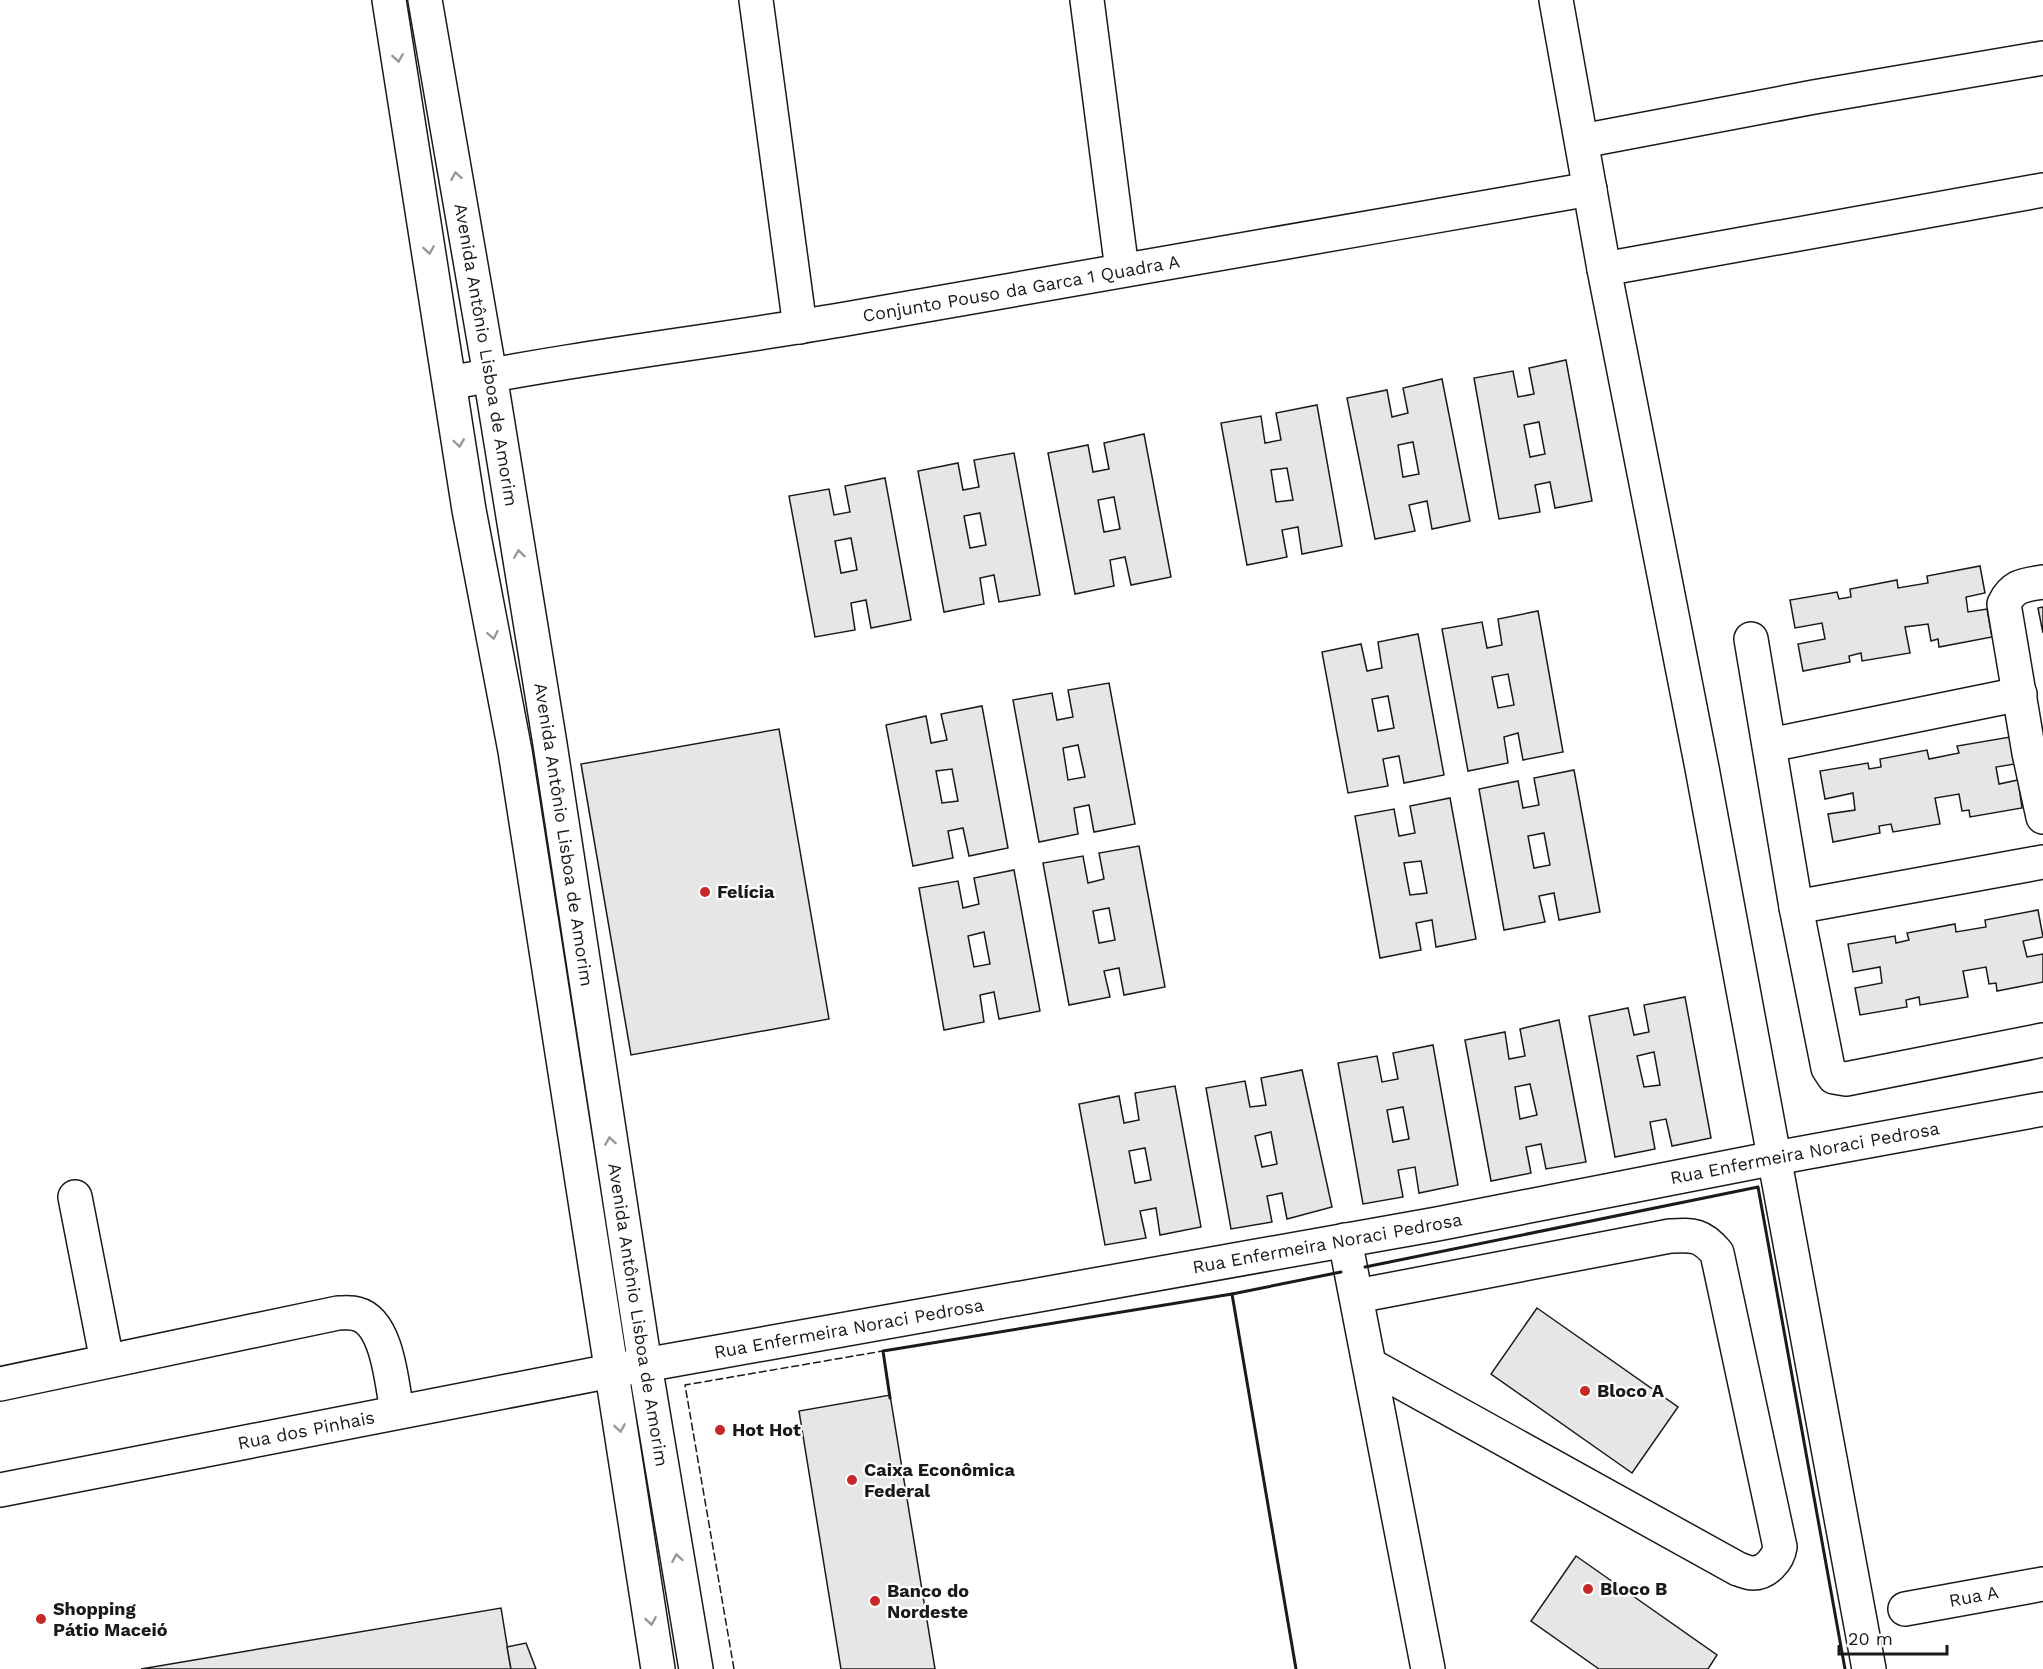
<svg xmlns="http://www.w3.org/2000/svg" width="2043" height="1669" font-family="'Work Sans',sans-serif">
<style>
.building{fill:#e6e6e6;stroke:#1a1a1a;stroke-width:1.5;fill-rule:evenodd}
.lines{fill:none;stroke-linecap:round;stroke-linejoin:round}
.minor-casing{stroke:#1a1a1a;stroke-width:36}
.major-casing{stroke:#1a1a1a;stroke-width:36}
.minor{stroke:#fff;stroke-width:33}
.major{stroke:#fff;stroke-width:33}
.fence{stroke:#1a1a1a;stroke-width:1.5;stroke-dasharray:8 3;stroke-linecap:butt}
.wall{stroke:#1a1a1a;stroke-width:3}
.oneway{stroke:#989898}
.poi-dot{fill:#c62828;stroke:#fff;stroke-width:2}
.labels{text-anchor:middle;stroke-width:4.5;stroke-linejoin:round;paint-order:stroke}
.street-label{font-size:18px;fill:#1a1a1a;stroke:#fff}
.poi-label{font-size:18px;font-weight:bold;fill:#1a1a1a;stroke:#fff;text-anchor:start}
</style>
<rect width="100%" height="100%" fill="#fff"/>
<g class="building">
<path d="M1566 360 1592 501 1555 508 1550 482 1535 485 1540 512 1499 519 1474 378 1513 371 1518 397 1534 394 1529 368ZM1539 422 1545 454 1530 457 1524 425Z"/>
<path d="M1442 379 1470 521 1432 529 1427 501 1409 505 1415 531 1375 539 1347 398 1387 390 1392 417 1408 413 1403 388ZM1413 442 1419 474 1403 477 1398 445Z"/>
<path d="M1317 405 1342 546 1302 554 1298 527 1282 530 1287 557 1247 565 1221 423 1261 416 1265 443 1281 440 1276 413ZM1287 468 1293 500 1276 502 1271 470Z"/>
<path d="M1144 434 1171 577 1131 585 1125 557 1110 560 1114 586 1075 594 1048 453 1088 445 1093 472 1109 469 1104 443ZM1114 497 1120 529 1104 532 1098 500Z"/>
<path d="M1014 453 1040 595 999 602 994 575 980 578 984 604 944 612 918 471 958 463 963 490 979 487 974 460ZM980 513 986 545 970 548 964 516Z"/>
<path d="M885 478 911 620 871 628 866 600 851 603 855 630 815 637 789 496 829 489 834 515 850 512 845 486ZM851 538 857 570 841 573 835 541Z"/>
<path d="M1980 566 1985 593 1966 597 1968 612 1987 609 1992 637 1939 647 1938 639 1931 641 1928 624 1905 627 1910 653 1862 661 1861 653 1849 656 1850 662 1803 671 1798 644 1825 639 1822 623 1795 628 1790 600 1837 592 1839 599 1851 597 1850 589 1897 580 1898 588 1928 583 1927 576Z"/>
<path d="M2043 607V633L2038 608Z"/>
<path d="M1538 611 1563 752 1523 760 1518 733 1504 737 1508 763 1468 771 1442 629 1482 622 1487 648 1502 645 1498 619ZM1508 674 1514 705 1498 708 1492 677Z"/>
<path d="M1418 634 1444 775 1404 783 1399 756 1383 759 1388 786 1348 793 1322 652 1361 644 1367 671 1382 668 1378 642ZM1388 696 1394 728 1378 731 1372 699Z"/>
<path d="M1109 683 1135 824 1094 832 1089 805 1074 808 1078 834 1039 842 1013 700 1052 693 1057 720 1073 717 1068 690ZM1078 745 1085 777 1068 780 1063 748Z"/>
<path d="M982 706 1008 848 969 856 963 828 948 831 953 858 913 866 886 725 926 716 931 743 947 740 941 714ZM952 769 958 801 942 803 936 771Z"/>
<path d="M779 729 829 1019 631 1055 581 764Z"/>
<path d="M2010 737 2015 764 1996 767 1999 784 2018 780 2022 808 1970 817 1969 810 1962 811 1959 794 1935 798 1940 824 1893 832 1891 824 1879 826 1880 833 1833 842 1828 814 1855 810 1853 793 1825 799 1820 771 1868 763 1869 769 1881 767 1880 759 1927 750 1929 759 1959 753 1957 746Z"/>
<path d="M1574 770 1600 912 1559 920 1554 893 1539 896 1545 922 1504 930 1479 789 1518 781 1523 808 1539 805 1534 778ZM1544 833 1550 865 1534 868 1528 836Z"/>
<path d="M1450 798 1476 939 1436 947 1432 920 1416 923 1421 950 1380 958 1355 816 1394 809 1399 836 1415 833 1410 806ZM1421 861 1427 893 1410 895 1404 863Z"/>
<path d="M1139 846 1165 987 1124 995 1119 968 1104 971 1110 997 1069 1005 1043 863 1083 856 1088 883 1104 879 1099 853ZM1109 908 1115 940 1099 943 1093 911Z"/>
<path d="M1014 870 1040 1011 999 1019 994 992 980 995 984 1022 944 1030 919 888 958 881 963 908 979 904 974 878ZM984 932 990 964 974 967 968 936Z"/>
<path d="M2038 910 2043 937 2023 941 2027 957 2043 954V982L1997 991 1996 983 1989 984 1986 967 1963 971 1968 997 1920 1005 1919 997 1906 1000 1907 1007 1860 1015 1855 988 1882 983 1880 967 1853 972 1848 944 1895 936 1896 943 1909 940 1907 933 1955 924 1956 932 1986 927 1985 920Z"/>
<path d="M1685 997 1711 1138 1672 1146 1666 1119 1650 1122 1655 1149 1615 1157 1589 1016 1628 1008 1634 1035 1649 1032 1644 1005ZM1654 1052 1660 1085 1644 1087 1637 1056Z"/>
<path d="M1559 1020 1586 1162 1546 1169 1541 1144 1526 1147 1531 1173 1491 1181 1465 1040 1505 1032 1509 1059 1525 1056 1520 1029ZM1530 1084 1537 1115 1520 1119 1515 1087Z"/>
<path d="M1433 1045 1458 1185 1419 1193 1415 1167 1398 1170 1403 1197 1363 1204 1338 1063 1377 1056 1382 1082 1398 1079 1393 1053ZM1403 1107 1409 1139 1393 1142 1387 1110Z"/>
<path d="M1302 1070 1332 1207 1287 1219 1282 1193 1267 1196 1272 1222 1231 1229 1206 1088 1245 1081 1250 1107 1266 1105 1261 1078ZM1271 1132 1277 1164 1262 1167 1255 1136Z"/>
<path d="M1175 1086 1201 1227 1160 1235 1156 1208 1140 1211 1146 1238 1105 1245 1079 1104 1119 1096 1124 1123 1139 1120 1135 1093ZM1145 1148 1151 1180 1135 1183 1129 1151Z"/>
<path d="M1537 1308 1678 1407 1632 1473 1491 1374Z"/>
<path d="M890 1395 935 1669H841L799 1411Z"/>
<path d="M1576 1556 1717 1655 1708 1669H1599L1531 1621Z"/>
<path d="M501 1608 511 1669H141Z"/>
<path d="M526 1643 536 1669H511L507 1647Z"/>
</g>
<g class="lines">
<defs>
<g id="minor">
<path d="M756 0 800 327"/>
<path d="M1087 0 1122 270"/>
<path d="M1556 0 1604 269 1702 768 1869 1669"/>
<path d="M1582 141 1814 97 2043 58"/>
<path d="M1604 269 2043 190"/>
<path id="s1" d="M450 383C579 357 711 342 840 320 1091 278 1340 232 1590 189"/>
<path d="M2043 582C2024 585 2013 585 2004 604L2029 753 2043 817"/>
<path d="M1751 639 1796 907 1828 1068 1834 1077 1846 1079 2043 1040"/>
<path d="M1770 745 2020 694"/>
<path d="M1796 907 2043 862"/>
<path d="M75 1197 107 1361"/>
<path d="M1345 1240 1428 1669"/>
<path d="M1357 1296 1670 1236C1693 1235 1701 1234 1717 1253L1780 1547C1778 1560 1766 1573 1753 1573 1748 1573 1742 1570 1738 1569L1370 1365"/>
<path d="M0 1384 338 1313C344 1313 351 1312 357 1314 388 1322 392 1385 397 1412"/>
<path id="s2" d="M0 1490 611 1371 1437 1224 1775 1158 2043 1109"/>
<path id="s3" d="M1905 1609 2043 1584"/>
</g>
<g id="major">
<path d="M389 0 469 510 515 751 658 1669"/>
<path id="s4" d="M425 0 490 375 550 744 645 1365 696 1669"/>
</g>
</defs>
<use href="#minor" class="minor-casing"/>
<use href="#major" class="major-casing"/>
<use href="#minor" class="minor"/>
<use href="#major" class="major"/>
<path class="fence" d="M734 1669 685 1385 883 1351"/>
<g class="wall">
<path d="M1365 1267 1758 1187 1845 1669"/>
<path d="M890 1398 883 1351 1232 1294"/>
<path d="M1296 1669 1232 1294 1341 1272"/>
</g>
</g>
<defs><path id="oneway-chevron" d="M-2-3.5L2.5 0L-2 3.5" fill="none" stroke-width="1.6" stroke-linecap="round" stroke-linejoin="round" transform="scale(1.5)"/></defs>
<g class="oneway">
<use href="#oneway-chevron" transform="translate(398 58) rotate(81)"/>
<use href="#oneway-chevron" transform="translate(456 176) rotate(-100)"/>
<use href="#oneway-chevron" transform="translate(429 250) rotate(81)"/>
<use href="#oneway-chevron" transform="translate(459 443) rotate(82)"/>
<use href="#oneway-chevron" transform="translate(519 554) rotate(-99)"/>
<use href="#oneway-chevron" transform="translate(493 635) rotate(79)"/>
<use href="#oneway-chevron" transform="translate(610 1141) rotate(-99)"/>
<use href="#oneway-chevron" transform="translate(620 1428) rotate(81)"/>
<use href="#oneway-chevron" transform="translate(677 1558) rotate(-100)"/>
<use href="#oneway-chevron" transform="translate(651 1621) rotate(81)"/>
</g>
<g class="poi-dot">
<circle cx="705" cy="892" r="6"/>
<circle cx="1585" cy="1391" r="6"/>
<circle cx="720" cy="1430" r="6"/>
<circle cx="852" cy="1480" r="6"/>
<circle cx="1588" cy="1589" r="6"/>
<circle cx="875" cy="1601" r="6"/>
<circle cx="41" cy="1619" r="6"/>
</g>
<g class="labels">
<g class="street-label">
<text dy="6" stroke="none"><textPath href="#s1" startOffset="579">Conjunto Pouso da Garca 1 Quadra A</textPath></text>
<text dy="6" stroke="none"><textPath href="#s4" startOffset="360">Avenida Antônio Lisboa de Amorim</textPath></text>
<text dy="6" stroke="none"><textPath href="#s4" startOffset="846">Avenida Antônio Lisboa de Amorim</textPath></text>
<text dy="6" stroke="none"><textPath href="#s2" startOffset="1836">Rua Enfermeira Noraci Pedrosa</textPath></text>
<text dy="6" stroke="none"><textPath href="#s2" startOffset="1350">Rua Enfermeira Noraci Pedrosa</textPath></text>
<text dy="6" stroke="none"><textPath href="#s4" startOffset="1332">Avenida Antônio Lisboa de Amorim</textPath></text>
<text dy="6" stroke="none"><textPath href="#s2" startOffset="864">Rua Enfermeira Noraci Pedrosa</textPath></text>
<text dy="6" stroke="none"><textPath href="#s2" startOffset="312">Rua dos Pinhais</textPath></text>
<text dy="6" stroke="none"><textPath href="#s3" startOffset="70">Rua A</textPath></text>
</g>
<g class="poi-label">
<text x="717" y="898">Felícia</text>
<text x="1597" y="1397">Bloco A</text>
<text x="732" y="1436">Hot Hot</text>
<text x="864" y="1476">Caixa Econômica<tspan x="864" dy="21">Federal</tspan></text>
<text x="1600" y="1595">Bloco B</text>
<text x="887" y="1597">Banco do<tspan x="887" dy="21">Nordeste</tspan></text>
<text x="53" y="1615">Shopping<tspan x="53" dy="21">Pátio Maceió</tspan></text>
</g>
</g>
<path d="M1839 1645v9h108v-9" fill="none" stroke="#1a1a1a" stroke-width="3"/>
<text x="1848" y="1645" font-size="18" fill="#1a1a1a" stroke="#ffffff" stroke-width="4.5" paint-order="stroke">20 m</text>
</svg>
